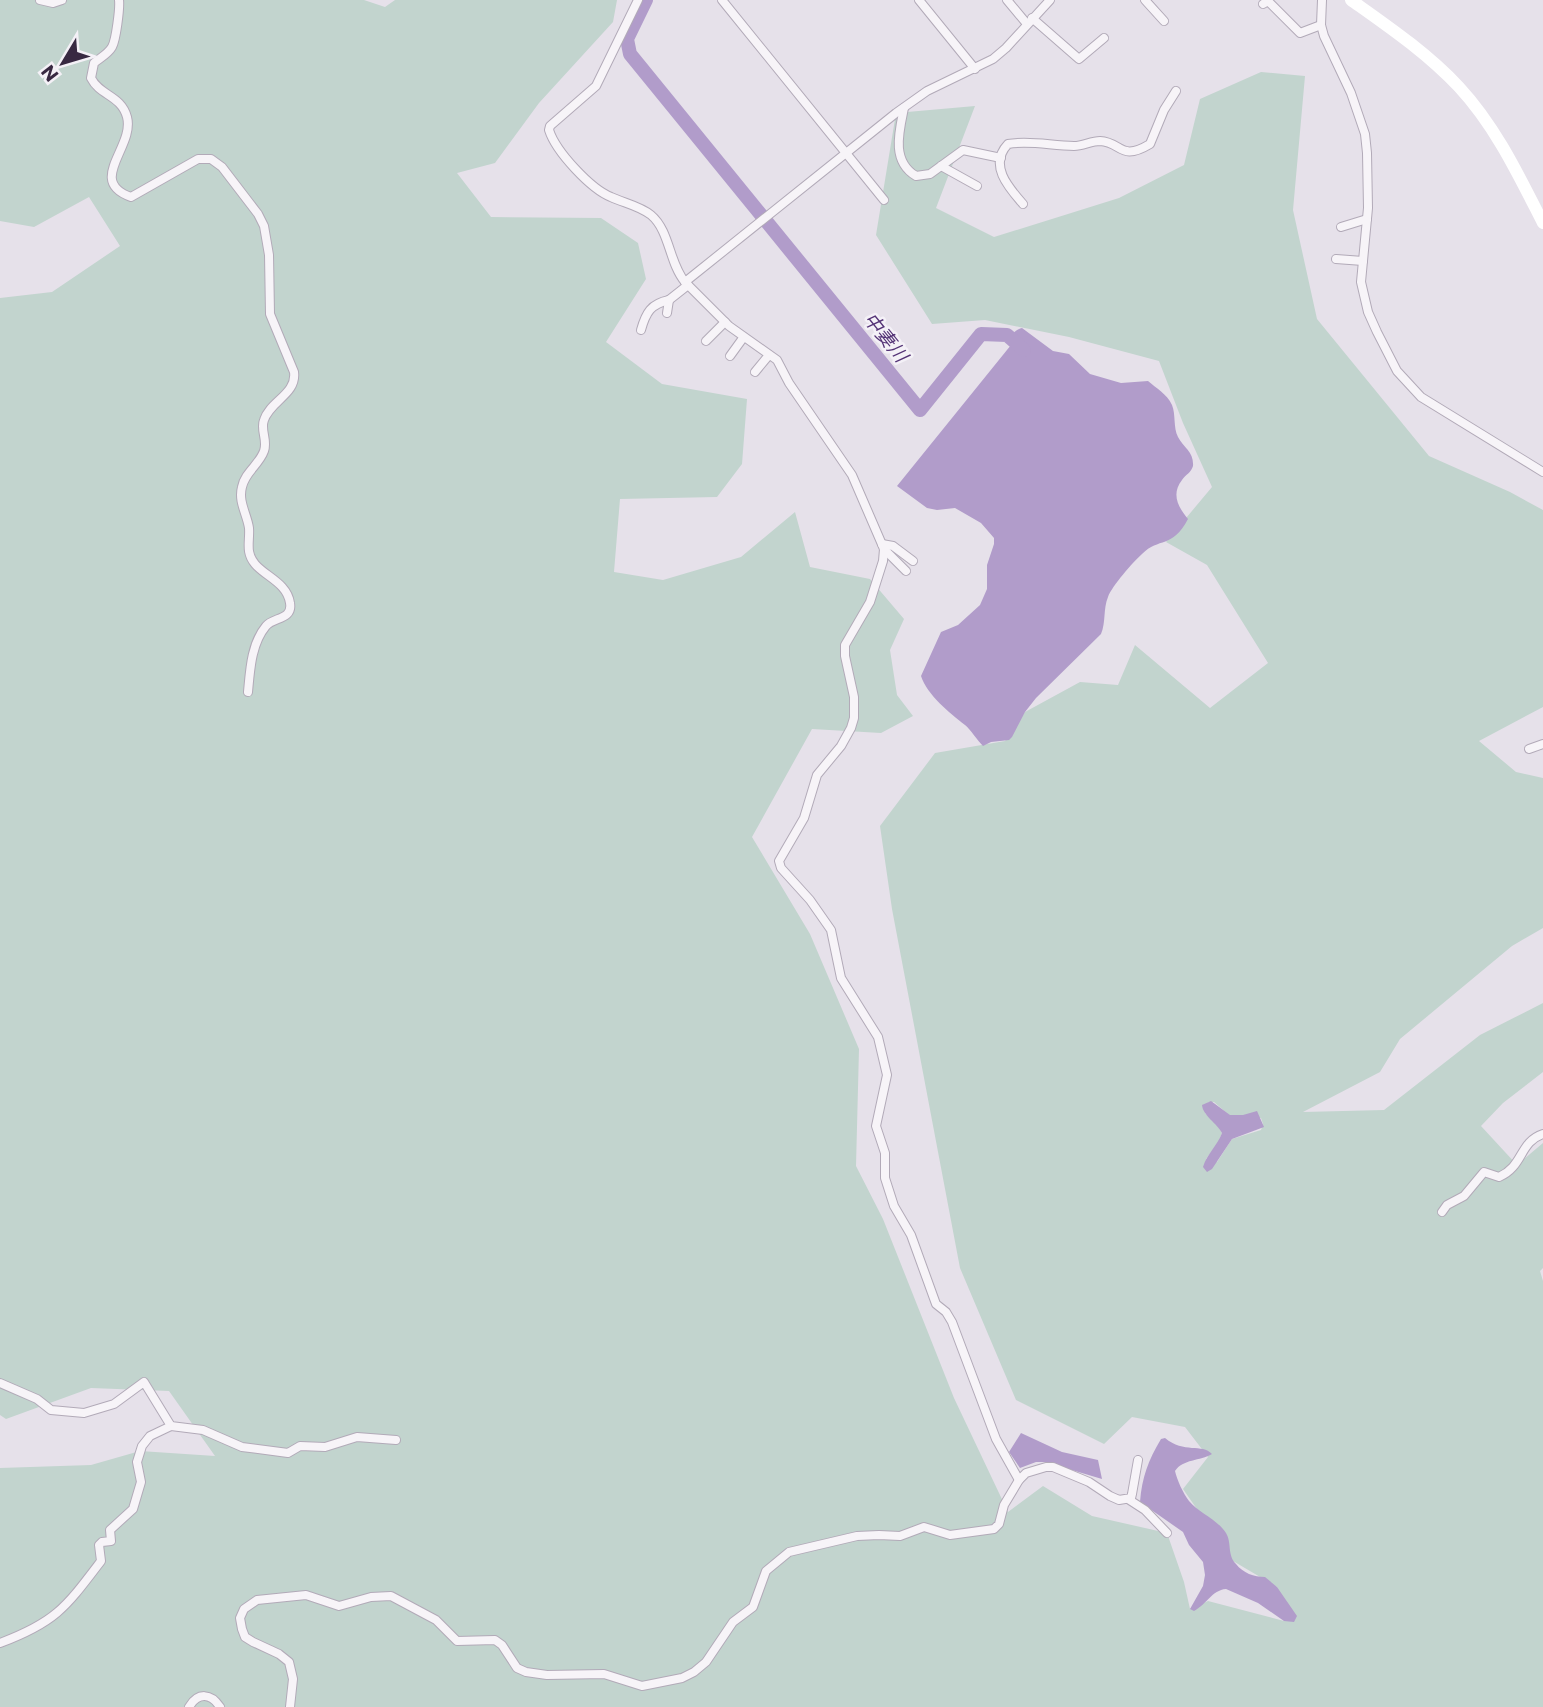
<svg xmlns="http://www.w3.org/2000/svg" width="1543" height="1707" font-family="Commissioner,'Noto Sans JP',sans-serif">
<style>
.green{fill:#c2d4ce;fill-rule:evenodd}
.water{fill:#b19cca}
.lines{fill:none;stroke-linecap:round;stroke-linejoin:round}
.river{stroke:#b19cca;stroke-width:14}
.street-casing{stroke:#b2aab8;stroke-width:10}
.street{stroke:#f7f4f8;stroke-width:8}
.secondary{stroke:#fff;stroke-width:12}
.labels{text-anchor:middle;stroke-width:5;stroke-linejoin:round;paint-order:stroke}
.water-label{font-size:19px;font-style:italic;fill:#543376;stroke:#f4f1f7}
</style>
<rect width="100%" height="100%" fill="#e6e1ea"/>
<path class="green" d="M0 0H364L385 7 395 0H617L613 22 539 103 495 163 457 173 491 217 601 218 638 243 646 279 606 342 662 384 747 399 742 464 717 497 620 499 614 572 663 580 741 557 795 512 810 567 870 579 904 619 890 650 897 695 913 716 881 733 812 729 752 837 810 934 859 1049 856 1166 883 1219 954 1398 1008 1512 1043 1486 1092 1516 1167 1533 1184 1582 1190 1609 1208 1601 1284 1621 1277 1587 1233 1561 1183 1489 1208 1457 1185 1427 1132 1417 1104 1444 1016 1400 960 1268 892 909 880 826 935 753 1005 741 1025 712 1080 682 1118 685 1135 645 1210 708 1268 663 1207 565 1166 542 1212 487 1183 423 1159 361 1069 337 985 320 932 324 876 235 896 113 975 106 936 208 994 237 1119 198 1184 165 1200 99 1261 72 1305 76 1293 210 1317 319 1429 456 1510 492 1543 510V707L1479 741 1516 772 1543 778V928L1512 946 1400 1039 1380 1072 1303 1112 1384 1110 1480 1035 1543 1003V1072L1503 1103 1481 1126 1517 1165 1543 1143V1268L1540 1271 1543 1281V1707H0V1468L91 1465 140 1451 215 1456 169 1391 91 1388 6 1419 0 1415V298L52 292 120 246 89 197 34 227 0 221ZM1208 1102H1214L1229 1115 1261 1118 1263 1124 1261 1130 1232 1139 1217 1162 1206 1159 1218 1143 1222 1133 1217 1125 1205 1113Z"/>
<g class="water">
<path d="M1022 328 1053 351 1069 354 1090 374 1121 383 1148 381C1156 388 1167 394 1172 405 1176 415 1173 427 1178 437 1184 448 1194 452 1193 466 1191 473 1186 474 1182 480 1171 494 1178 507 1188 519 1172 549 1159 537 1142 554 1133 562 1112 586 1108 597 1103 609 1106 622 1101 634L1036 698 1025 712 1012 737 1009 740 991 742 983 746C978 741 970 729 965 725 950 713 927 695 921 676L941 632 958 625 980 605 987 589V565L994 544V538L981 523 955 508 937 510 927 508 897 486 1011 345C1012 335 1012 331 1022 328Z"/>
<path d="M1211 1101 1230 1115H1243L1257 1111 1264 1127 1232 1139 1212 1169 1207 1172 1203 1167C1207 1154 1217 1146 1222 1133 1217 1123 1203 1116 1202 1105Z"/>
<path d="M1021 1433 1062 1452 1098 1460 1102 1479 1045 1462H1036L1020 1468 1009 1452Z"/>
<path d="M1165 1438C1184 1454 1202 1443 1212 1454 1200 1461 1183 1459 1175 1471 1177 1480 1183 1493 1189 1501 1199 1513 1217 1519 1226 1533 1232 1543 1227 1555 1236 1564 1243 1573 1254 1577 1265 1577L1277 1587 1297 1616 1294 1622 1284 1621 1258 1603 1226 1589C1212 1590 1206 1605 1194 1611L1190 1609 1203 1586 1205 1575 1203 1562 1189 1545 1183 1532 1140 1502C1142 1477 1148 1461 1161 1439Z"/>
</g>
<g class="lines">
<path class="river" d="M646 0 627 39 630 54 920 410 981 334 1007 335 1024 350"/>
<defs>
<g id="street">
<path d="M40 0 53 3 62 0"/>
<path d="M119 0C120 8 116 40 112 47 108 54 100 58 94 63L91 78C100 96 121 95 127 117 135 147 86 181 131 197L198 159H211L222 167 258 214 264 226 269 255 270 314 294 372C297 394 270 401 264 420 260 430 268 440 264 451 259 465 245 472 242 487 238 502 247 514 249 528 250 542 245 552 255 564 266 577 287 583 290 603 293 620 273 617 266 626 251 644 250 671 248 692"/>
<path d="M638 0 596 86 550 126 549 130C556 152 591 189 611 197 624 203 640 206 651 215 670 231 669 263 685 282L729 326 777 360 789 383 852 475 884 549 883 561 870 602 845 645V656L854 697V718L851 728 841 746 817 775 804 818 779 861 781 868 810 900 831 930 841 978 878 1037 887 1075 876 1126 885 1153V1178L894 1206 911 1235 936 1304 946 1312 952 1322 996 1439 1019 1480"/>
<path d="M722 0 884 200"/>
<path d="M919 0 975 69"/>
<path d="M1007 0 1027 24"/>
<path d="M1145 0 1164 21"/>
<path d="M1322 0 1321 25 1324 36 1351 93 1365 134 1367 153 1368 208 1361 282 1368 312 1377 332 1397 371 1421 397 1543 472"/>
<path d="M1263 4 1268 1 1300 33 1321 25"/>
<path d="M1032 18 1079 59 1104 38"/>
<path d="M904 108C899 132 891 161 916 176L930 174 963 150 1001 158"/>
<path d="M941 166 977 186"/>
<path d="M1023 204C1009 188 988 165 1008 144 1030 140 1052 146 1074 146 1083 146 1091 141 1100 141 1122 142 1120 162 1150 144L1164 110 1176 91"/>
<path d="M1341 227 1367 219"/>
<path d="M1336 259 1363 261"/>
<path d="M685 282 896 113 927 91 993 59 1006 48 1050 0"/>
<path d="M667 313 669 300 688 285"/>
<path d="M641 330C646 312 651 304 669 300"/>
<path d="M706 341 725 322"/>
<path d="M730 356 743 338"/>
<path d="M755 372 769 355"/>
<path d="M882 544 893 546 913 561"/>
<path d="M884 549 906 571"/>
<path d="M1529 749 1543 744"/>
<path d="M1442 1212 1447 1205 1464 1196 1484 1172 1499 1177C1524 1166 1519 1142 1543 1134"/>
<path d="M0 1383 37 1399 51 1410 84 1413 114 1404 144 1382 171 1426 203 1430 242 1447 288 1453 300 1446 325 1447 357 1437 396 1440"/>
<path d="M1128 1499 1145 1510 1167 1533"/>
<path d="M0 1643C56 1622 66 1607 101 1561L99 1545 102 1542 111 1541 110 1530 133 1509 141 1482 137 1462 142 1446 150 1436 171 1426"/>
<path d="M189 1707C198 1692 211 1693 220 1707"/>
<path d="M290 1707 293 1679 289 1662 279 1654 253 1642 245 1637 242 1629 240 1618 244 1609 257 1600 306 1595 339 1606 371 1597 391 1596 436 1620 457 1641 495 1640 502 1645 517 1668 526 1672 547 1675 604 1674 642 1686 682 1678 694 1672 706 1662 733 1622 753 1607 766 1571 789 1552 857 1536 879 1535 900 1536 924 1527 950 1535 994 1529 999 1524 1004 1505 1019 1480 1026 1473 1046 1467H1053L1089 1482 1110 1496 1119 1500 1131 1498 1132 1494 1138 1460"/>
</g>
</defs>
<use href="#street" class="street-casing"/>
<use href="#street" class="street"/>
<path class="secondary" d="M1351 0C1389 27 1427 53 1459 87 1496 127 1519 176 1543 223"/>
</g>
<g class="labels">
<g class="water-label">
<text transform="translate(886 337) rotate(51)" y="7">中妻川</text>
</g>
</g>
<g transform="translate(63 63) rotate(232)" stroke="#f4f1f7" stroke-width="5" paint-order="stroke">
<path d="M0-5L12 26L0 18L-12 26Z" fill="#382942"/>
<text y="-10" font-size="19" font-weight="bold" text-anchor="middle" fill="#382942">N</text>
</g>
</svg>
